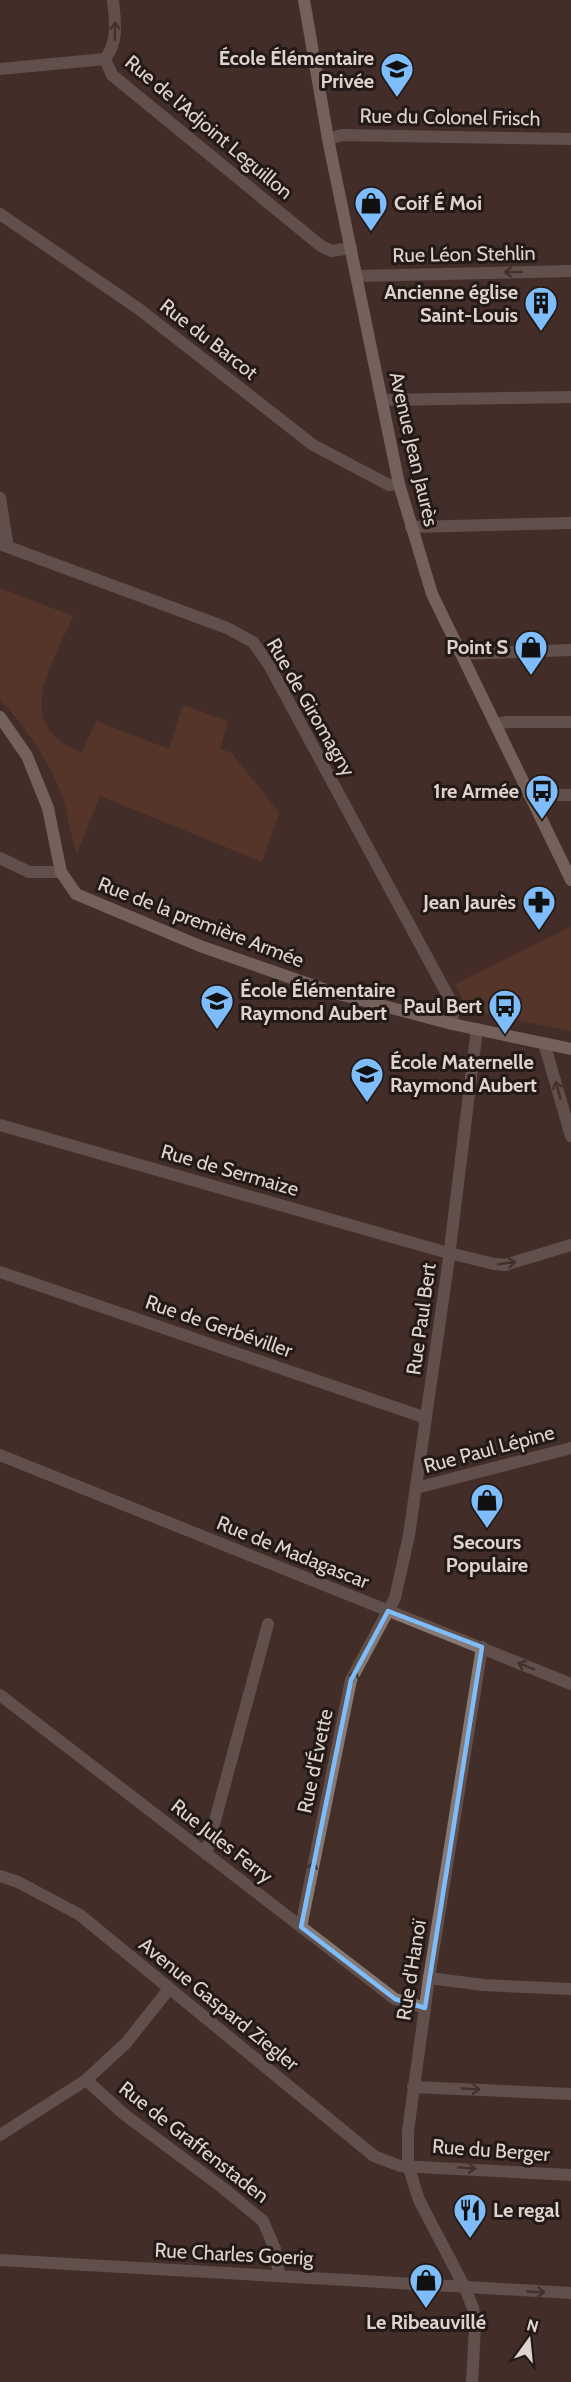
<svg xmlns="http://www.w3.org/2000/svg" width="571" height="2382" font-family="Cabin,sans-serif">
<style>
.green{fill:#6c3c2d}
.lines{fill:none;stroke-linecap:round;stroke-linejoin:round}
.minor{stroke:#847975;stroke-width:12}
.secondary{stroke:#b19f9a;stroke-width:12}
.oneway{stroke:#403632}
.marked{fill:none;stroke:#7ebdf9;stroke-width:4.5;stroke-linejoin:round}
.labels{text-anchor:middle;stroke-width:6;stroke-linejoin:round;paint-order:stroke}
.poi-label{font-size:20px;font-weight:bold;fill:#e0d2ce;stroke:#231916;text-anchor:end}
.street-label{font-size:20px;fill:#e0d2ce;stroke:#231916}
</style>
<rect width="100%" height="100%" fill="#432e28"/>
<g class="green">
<path d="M0 588 73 616C52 666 10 724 82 753L96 721 169 749 183 705 228 721 220 749 232 753 279 813 262 862 100 796 77 853C71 835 68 816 63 799 52 765 24 724 0 700Z"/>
<path d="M571 927V1031L468 1010 455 984Z"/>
</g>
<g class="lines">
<g class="minor">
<path d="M105 59 112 75 321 246 332 251 351 248"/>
<path d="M105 59C119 40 115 22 113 0"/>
<path d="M0 69 105 59"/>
<path d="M328 139 342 135 571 139"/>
<path d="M0 214 139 309 313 445 389 485 399 484"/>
<path d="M357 276 571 271"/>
<path d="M382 400 571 397"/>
<path d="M0 498 8 547"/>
<path d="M411 527 571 523"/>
<path d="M0 544 227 628 253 642 269 665 454 1007 452 1024"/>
<path d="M461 654 571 650"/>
<path d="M496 724 508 722H571"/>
<path d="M529 795H571"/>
<path d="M0 858 29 872H61"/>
<path d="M544 1043 571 1136"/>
<path d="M0 1125 441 1251 494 1264 505 1265 571 1245"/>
<path d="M0 1272 426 1418"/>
<path d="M0 1455 571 1684"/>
<path d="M416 1488 571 1448"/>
<path d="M0 1695 395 1999 425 2008"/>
<path d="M206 1854 268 1624"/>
<path d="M0 1876 18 1882 80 1915 374 2156 400 2166 571 2175"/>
<path d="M301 1927 351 1680 395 1598 409 1535 448 1265 477 1029"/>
<path d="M429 1978 483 1985 571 1989"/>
<path d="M86 2080 125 2115 223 2188 263 2221 275 2249 279 2275"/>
<path d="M413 2087 571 2094"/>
<path d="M0 2135 86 2080 126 2043 169 1989"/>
<path d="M0 2260 571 2293"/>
<path d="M472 2382 475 2327 473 2308 465 2288 419 2200 408 2165V2131L429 1978 482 1647"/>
</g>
<g class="secondary">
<path d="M304 0 328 139 399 484 432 594 571 880"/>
<path d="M0 717 27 756 48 808 61 872 76 894 200 946 335 993 452 1024 571 1049"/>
</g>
</g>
<defs><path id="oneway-shaft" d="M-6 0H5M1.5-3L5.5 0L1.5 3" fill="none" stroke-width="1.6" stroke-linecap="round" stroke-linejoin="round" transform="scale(1.5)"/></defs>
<g class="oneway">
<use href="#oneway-shaft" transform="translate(115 31) rotate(-89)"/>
<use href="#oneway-shaft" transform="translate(513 272) rotate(179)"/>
<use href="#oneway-shaft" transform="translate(558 1090) rotate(-106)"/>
<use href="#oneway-shaft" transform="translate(507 1263) rotate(-8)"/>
<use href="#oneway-shaft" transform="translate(526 1666) rotate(-158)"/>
<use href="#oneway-shaft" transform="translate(353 1679) rotate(-69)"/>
<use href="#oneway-shaft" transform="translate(312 1870) rotate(-78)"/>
<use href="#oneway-shaft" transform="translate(471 2089) rotate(3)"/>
<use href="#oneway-shaft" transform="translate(467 2168) rotate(4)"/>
<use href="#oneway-shaft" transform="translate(536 2292) rotate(3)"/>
</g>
<path d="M0 0H571V2382H0ZM388 1611 482 1647 425 2008 395 1999 301 1927 351 1680Z" fill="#432e28" fill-opacity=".55" fill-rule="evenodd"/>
<path class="marked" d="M388 1611 482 1647 425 2008 395 1999 301 1927 351 1680Z"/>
<defs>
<symbol id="school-pin" viewBox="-11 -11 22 30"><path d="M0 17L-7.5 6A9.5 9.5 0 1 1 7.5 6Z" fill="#7ebdf9" stroke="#231916"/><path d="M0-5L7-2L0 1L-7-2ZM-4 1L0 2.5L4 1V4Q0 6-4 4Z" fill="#111"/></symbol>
<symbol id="shop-pin" viewBox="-11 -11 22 30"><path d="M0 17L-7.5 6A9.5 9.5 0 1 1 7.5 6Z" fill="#7ebdf9" stroke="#231916"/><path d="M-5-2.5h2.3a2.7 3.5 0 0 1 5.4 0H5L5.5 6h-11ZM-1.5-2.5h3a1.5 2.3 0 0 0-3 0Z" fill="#111"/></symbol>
<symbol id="building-pin" viewBox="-11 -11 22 30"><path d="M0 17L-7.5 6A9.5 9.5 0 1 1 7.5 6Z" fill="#7ebdf9" stroke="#231916"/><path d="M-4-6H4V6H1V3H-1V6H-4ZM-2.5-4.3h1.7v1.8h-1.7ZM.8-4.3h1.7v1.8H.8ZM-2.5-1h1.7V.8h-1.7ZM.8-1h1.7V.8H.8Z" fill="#111"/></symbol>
<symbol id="bus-pin" viewBox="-11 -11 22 30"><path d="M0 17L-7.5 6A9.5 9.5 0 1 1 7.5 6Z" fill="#7ebdf9" stroke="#231916"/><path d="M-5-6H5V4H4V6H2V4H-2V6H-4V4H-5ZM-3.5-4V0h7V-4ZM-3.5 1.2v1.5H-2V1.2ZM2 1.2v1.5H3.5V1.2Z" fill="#111"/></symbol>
<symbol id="pharmacy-pin" viewBox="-11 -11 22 30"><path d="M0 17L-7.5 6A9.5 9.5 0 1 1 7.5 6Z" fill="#7ebdf9" stroke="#231916"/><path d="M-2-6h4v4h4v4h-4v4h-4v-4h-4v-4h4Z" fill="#111"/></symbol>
<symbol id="restaurant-pin" viewBox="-11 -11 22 30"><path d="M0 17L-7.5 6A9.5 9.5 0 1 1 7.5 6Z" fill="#7ebdf9" stroke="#231916"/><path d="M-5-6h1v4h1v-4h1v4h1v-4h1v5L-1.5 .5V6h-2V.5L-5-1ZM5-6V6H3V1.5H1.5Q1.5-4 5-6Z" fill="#111"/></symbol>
</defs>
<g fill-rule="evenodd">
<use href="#school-pin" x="378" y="50" width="38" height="52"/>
<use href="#shop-pin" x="352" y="184" width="38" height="52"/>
<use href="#building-pin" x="522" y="284" width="38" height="52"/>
<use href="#shop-pin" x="512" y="628" width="38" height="52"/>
<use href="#bus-pin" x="523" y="772" width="38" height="52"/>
<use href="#pharmacy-pin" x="520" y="883" width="38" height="52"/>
<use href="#school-pin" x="198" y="982" width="38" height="52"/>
<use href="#bus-pin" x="486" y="987" width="38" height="52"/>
<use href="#school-pin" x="348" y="1055" width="38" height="52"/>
<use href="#shop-pin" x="468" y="1481" width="38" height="52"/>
<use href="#restaurant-pin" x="451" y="2191" width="38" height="52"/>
<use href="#shop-pin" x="407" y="2261" width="38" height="52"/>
</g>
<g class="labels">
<g class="poi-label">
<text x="374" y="65">École Élémentaire<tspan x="374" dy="23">Privée</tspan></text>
<text x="394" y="210" text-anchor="start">Coif É Moi</text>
<text x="518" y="299">Ancienne église<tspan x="518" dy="23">Saint-Louis</tspan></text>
<text x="508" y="654">Point S</text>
<text x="519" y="798">1re Armée</text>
<text x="516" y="909">Jean Jaurès</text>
<text x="240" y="997" text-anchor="start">École Élémentaire<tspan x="240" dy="23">Raymond Aubert</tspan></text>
<text x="482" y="1013">Paul Bert</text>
<text x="390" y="1069" text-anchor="start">École Maternelle<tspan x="390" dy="23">Raymond Aubert</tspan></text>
<text x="487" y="1549" text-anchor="middle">Secours<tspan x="487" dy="23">Populaire</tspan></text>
<text x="493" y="2217" text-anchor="start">Le regal</text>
<text x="426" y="2329" text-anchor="middle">Le Ribeauvillé</text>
</g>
<g class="street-label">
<text transform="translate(450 117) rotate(1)" y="7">Rue du Colonel Frisch</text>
<text transform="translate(209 127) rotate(40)" y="7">Rue de l'Adjoint Leguillon</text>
<text transform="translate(464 254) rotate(-1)" y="7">Rue Léon Stehlin</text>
<text transform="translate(209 339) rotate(38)" y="7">Rue du Barcot</text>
<text transform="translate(414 449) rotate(77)" y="7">Avenue Jean Jaurès</text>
<text transform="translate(311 707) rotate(60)" y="7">Rue de Giromagny</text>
<text transform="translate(201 922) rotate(21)" y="7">Rue de la première Armée</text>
<text transform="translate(230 1170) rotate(16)" y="7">Rue de Sermaize</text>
<text transform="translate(421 1319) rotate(-82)" y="7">Rue Paul Bert</text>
<text transform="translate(219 1326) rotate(19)" y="7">Rue de Gerbéviller</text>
<text transform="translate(489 1449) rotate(-15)" y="7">Rue Paul Lépine</text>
<text transform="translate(293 1552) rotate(22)" y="7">Rue de Madagascar</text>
<text transform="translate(315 1761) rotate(-78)" y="7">Rue d'Évette</text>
<text transform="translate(222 1841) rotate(38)" y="7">Rue Jules Ferry</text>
<text transform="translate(411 1970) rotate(-81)" y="7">Rue d'Hanoï</text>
<text transform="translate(219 2004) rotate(39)" y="7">Avenue Gaspard Ziegler</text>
<text transform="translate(194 2142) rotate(38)" y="7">Rue de Graffenstaden</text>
<text transform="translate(491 2150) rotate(4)" y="7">Rue du Berger</text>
<text transform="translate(234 2254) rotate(3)" y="7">Rue Charles Goerig</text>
</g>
</g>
<g transform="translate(529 2340) rotate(15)" stroke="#231916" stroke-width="4.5" paint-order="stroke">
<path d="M0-4.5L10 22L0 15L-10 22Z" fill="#e0d2ce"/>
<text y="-9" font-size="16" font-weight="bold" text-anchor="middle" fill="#e0d2ce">N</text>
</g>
</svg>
